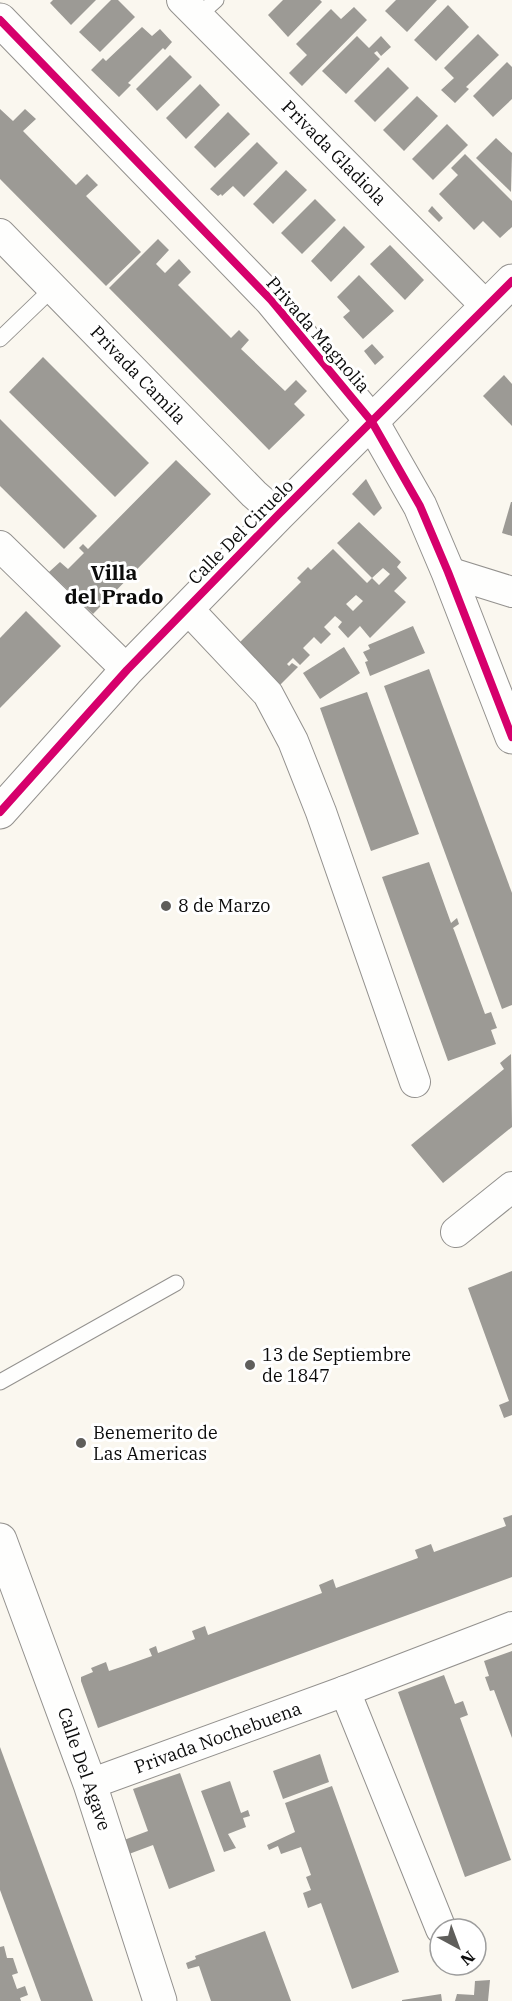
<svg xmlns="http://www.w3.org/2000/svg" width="512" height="2001" font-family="'IBM Plex Serif',serif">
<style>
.building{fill:#9c9a95;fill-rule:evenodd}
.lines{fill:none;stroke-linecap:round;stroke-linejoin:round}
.service-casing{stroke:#93918e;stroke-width:17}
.minor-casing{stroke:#93918e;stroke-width:32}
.tertiary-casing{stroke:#93918e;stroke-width:35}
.service{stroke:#fefefd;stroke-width:15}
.minor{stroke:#fefefd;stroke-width:30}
.tertiary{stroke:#fefefd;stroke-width:33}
.cycleway-casing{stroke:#fff;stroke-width:11}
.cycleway{stroke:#d6006c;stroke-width:8}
.poi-dot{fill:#5f5e5b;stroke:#fff;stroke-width:2}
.labels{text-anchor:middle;stroke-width:6;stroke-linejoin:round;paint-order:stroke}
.street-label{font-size:18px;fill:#0b0b0b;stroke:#fff}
.poi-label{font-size:18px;fill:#0b0b0b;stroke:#fff;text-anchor:start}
.quarter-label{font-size:21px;font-weight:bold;fill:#0b0b0b;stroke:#fff}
</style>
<rect width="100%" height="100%" fill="#faf7ef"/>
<g class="building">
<path d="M53 0H96L71 25 50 3Z"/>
<path d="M111 0H118L135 17 100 52 79 32Z"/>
<path d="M283 0H320L322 2 288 37 268 15Z"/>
<path d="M396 0H437L407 32 385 11Z"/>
<path d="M448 5 469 27 436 61 414 40Z"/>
<path d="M354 7 367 20 302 86 289 73 307 55 296 44 331 9 341 19Z"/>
<path d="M142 27 152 36 160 29 172 42 165 50 163 48 128 83 131 85 119 97 91 70 103 58 106 61Z"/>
<path d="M478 34 499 55 466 87 469 89 455 103 441 90 454 78 444 68Z"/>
<path d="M357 36 369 48 381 36 391 47 381 56 377 51 374 53 380 59 346 94 322 71Z"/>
<path d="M170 55 192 77 157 111 136 89Z"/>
<path d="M507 62 512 67V99L493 117 473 96Z"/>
<path d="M388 67 409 88 375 122 354 101Z"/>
<path d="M200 84 220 105 186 139 166 118Z"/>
<path d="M417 96 438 116 404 151 383 130Z"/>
<path d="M0 109 13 121 25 109 36 119 23 131 76 185 87 174 98 185 86 196 141 252 106 286 0 179Z"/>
<path d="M228 112 250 134 215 168 194 147Z"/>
<path d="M447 124 468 145 433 180 412 159Z"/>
<path d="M496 138 512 153 511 192 476 158Z"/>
<path d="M257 142 278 163 244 197 233 186 222 196 221 194 218 196 210 189Z"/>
<path d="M465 154 512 201V227L500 238 483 221 474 230 439 194 458 175 451 168Z"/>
<path d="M286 170 307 190 273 224 253 204Z"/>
<path d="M315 199 336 220 302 254 281 233Z"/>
<path d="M432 206 443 218 439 222 428 211Z"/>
<path d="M344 226 365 247 331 282 311 261Z"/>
<path d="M158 239 169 250 156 264 165 273 179 259 191 272 178 285 231 338 239 330 249 340 241 349 285 391 296 380 307 391 294 404 305 415 269 450 109 288Z"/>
<path d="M390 245 424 280 405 300 370 264Z"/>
<path d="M359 275 394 311 363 339 343 317 350 311 337 297Z"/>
<path d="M372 344 384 357 375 365 364 351Z"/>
<path d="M43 357 149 463 115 497 9 392Z"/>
<path d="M504 375 512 384V426L483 396Z"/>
<path d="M0 419 97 516 64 549 0 486Z"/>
<path d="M176 460 211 494 93 614 49 572 60 562 68 569 84 553 79 548 83 544 88 549 90 547Z"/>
<path d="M366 479 382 508 374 516 352 494Z"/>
<path d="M511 502H512V536L502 533Z"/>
<path d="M359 522 401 562 397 567 407 578 394 591 406 602 370 638 360 626 348 638 338 627 342 622 335 616 324 627 331 634 321 644 314 637 303 648 310 655 300 665 293 658 287 664 289 666 292 663 298 667 278 687 236 646 301 582 297 578 308 567 311 570 333 549 367 583 372 578 379 585 390 574 383 568 372 578 337 543ZM356 595 363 601 353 611 346 604Z"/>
<path d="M26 611 61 646 0 708V638Z"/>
<path d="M413 626 425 653 370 676 365 662 368 661 363 652 370 649 368 645Z"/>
<path d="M344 647 360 673 320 699 303 673Z"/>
<path d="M429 669 512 893V1005L502 1009 384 686Z"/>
<path d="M367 692 419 834 371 851 320 708Z"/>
<path d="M429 862 451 923 457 918 459 924 453 928 454 930 485 1014 491 1012 497 1028 491 1030 496 1044 448 1061 382 877Z"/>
<path d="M511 1054 512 1127 443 1183 411 1145 504 1069 500 1063Z"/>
<path d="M512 1271V1415L504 1418 499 1405 509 1401 468 1288Z"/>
<path d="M512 1515V1577L98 1728 81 1681V1677L93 1672 91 1668 106 1662 109 1671 124 1666 152 1656 149 1649 156 1646 158 1653 195 1639 192 1631 205 1626 208 1635 322 1593 319 1585 333 1579 336 1588 418 1558 415 1550 431 1544 434 1552 506 1526 503 1518Z"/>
<path d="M512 1651V1738L494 1690 490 1691 485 1677 489 1676 484 1661Z"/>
<path d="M444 1675 455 1704 463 1701 468 1715 460 1718 511 1860 465 1877 398 1692Z"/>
<path d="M0 1747 93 2001H41L0 1890Z"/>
<path d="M320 1754 329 1782 283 1799 273 1771Z"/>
<path d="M180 1773 215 1871 169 1889 153 1845 129 1854 124 1840 148 1831 133 1789Z"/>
<path d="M230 1781 241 1813 248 1810 250 1816 243 1818 246 1827 228 1834 236 1848 224 1852 201 1791Z"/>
<path d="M332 1786 399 1972 352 1989 321 1903 308 1908 303 1893 311 1890 306 1877 311 1875 301 1847 281 1854 278 1846 269 1850 267 1845 295 1832 285 1803Z"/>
<path d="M265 1931 291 2001H211L199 1966 188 1969 186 1963 196 1959 195 1956Z"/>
<path d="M4 1946 7 1958H13L18 1973 12 1975 17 1989 25 1986 28 1995 20 1998 21 2001H0V1947Z"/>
<path d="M490 1980 488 2001H455L457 1994 474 1995 475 1981Z"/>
<path d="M441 1994 442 2001H402V2000Z"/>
</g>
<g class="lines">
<defs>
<g id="service">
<path d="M198 16 216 0"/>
<path d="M0 339 53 288"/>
<path d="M0 1382 176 1283"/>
</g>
<g id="minor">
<path d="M182 0 486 306"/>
<path d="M0 234 254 494 278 515"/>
<path d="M0 546 127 670"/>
<path d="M448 572 512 592"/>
<path d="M187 608 268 694 293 741 321 812 415 1082"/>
<path d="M456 1232 512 1187"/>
<path d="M345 1691 441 1929"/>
<path d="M90 1784 345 1691 512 1627"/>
</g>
<g id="tertiary">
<path d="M0 20 271 300 372 422 420 506 448 572 512 737"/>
<path d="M0 812 127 670 278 515 512 281"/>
<path d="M0 1540 90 1784 160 2001"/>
</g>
</defs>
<use href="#service" class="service-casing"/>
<use href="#minor" class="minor-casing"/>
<use href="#tertiary" class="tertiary-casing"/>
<use href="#service" class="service"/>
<use href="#minor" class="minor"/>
<use href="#tertiary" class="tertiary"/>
<defs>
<g id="cycleway">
<path d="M0 20 271 300 372 422 420 506 448 572 512 737"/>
<path d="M0 812 127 670 278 515 512 281"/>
</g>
</defs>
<use href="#cycleway" class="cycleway-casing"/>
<use href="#cycleway" class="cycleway"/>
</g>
<g class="poi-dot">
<circle cx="166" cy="906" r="6"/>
<circle cx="250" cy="1365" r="6"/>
<circle cx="81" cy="1443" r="6"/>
</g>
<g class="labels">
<g class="street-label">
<text transform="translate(334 153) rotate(45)" y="6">Privada Gladiola</text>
<text transform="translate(318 335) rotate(49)" y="6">Privada Magnolia</text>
<text transform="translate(138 375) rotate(46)" y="6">Privada Camila</text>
<text transform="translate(241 532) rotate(-45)" y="6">Calle Del Ciruelo</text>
<text transform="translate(218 1738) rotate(-20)" y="6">Privada Nochebuena</text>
<text transform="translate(84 1769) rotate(71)" y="6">Calle Del Agave</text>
</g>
<g class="poi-label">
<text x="178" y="912">8 de Marzo</text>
<text x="262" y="1361">13 de Septiembre<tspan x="262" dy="21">de 1847</tspan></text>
<text x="93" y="1439">Benemerito de<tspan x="93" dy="21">Las Americas</tspan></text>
</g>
<g class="quarter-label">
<text x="114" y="580">Villa<tspan x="114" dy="24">del Prado</tspan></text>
</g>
</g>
<g transform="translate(458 1947) rotate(139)"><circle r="28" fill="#ffffff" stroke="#9d9d9d" stroke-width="1.5"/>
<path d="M0-4.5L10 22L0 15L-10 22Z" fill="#5f5e5b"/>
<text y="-9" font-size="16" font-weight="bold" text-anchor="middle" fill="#0b0b0b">N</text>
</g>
</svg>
